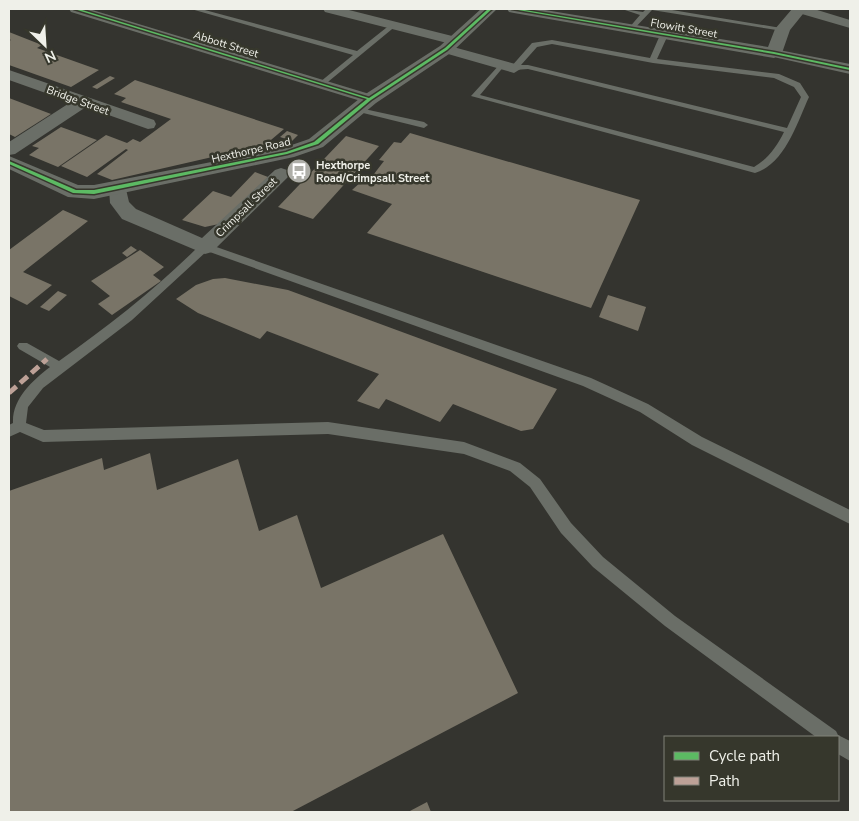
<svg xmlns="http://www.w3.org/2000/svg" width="859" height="821" font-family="'Nunito Sans',sans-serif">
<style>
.building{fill:#797467}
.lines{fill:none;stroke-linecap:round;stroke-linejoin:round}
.service{fill:#6a6e67;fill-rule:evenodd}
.minor{fill:#6a6e67;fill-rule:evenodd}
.tertiary{fill:#6a6e67;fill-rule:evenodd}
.quiet{stroke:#bda197;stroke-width:5;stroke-dasharray:10 5;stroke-linecap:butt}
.cycleway-casing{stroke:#36372c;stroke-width:3}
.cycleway{fill:#5cba63;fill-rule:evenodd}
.labels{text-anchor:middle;stroke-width:5;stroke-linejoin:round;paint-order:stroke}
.far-street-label{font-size:11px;fill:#eff0e9;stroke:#36372c}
.far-poi-label{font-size:11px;font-weight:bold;fill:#eff0e9;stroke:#36372c;text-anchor:start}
</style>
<rect width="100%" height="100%" fill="#34342f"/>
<g class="building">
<path d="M9 32 42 45 37 48 99 70 71 87 9 65V41L11 40 9 39Z"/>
<path d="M110 76 115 78 97 89 92 87Z"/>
<path d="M135 80 284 129 265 145 112 180 97 174 128 150 126 149 87 177 61 166 106 135 127 143 133 139 140 142 171 119 121 102 126 98 114 94Z"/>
<path d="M9 98 51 114 15 137 9 134Z"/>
<path d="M61 127 97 140 58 167 29 155 39 148 32 146Z"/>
<path d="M287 131 298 135 292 141 280 137Z"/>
<path d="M410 133 640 200 591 308 367 233 392 204 352 190 362 181 367 183 384 161 379 160 394 142 401 143Z"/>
<path d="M346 136 379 146 313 219 278 207Z"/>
<path d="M255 172 268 177 219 224 205 227 182 220 213 191 231 197Z"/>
<path d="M63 210 88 221 23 272 52 285 27 305 9 296V250Z"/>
<path d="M131 246 137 250 127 257 122 253Z"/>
<path d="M140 250 164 267 153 275 161 281 112 315 98 304 110 296 91 281Z"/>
<path d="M225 278 288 290 557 389 533 429 521 431 453 404 440 422 386 399 379 409 357 401 379 374 267 331 260 339 198 313 176 299 196 285 213 279Z"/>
<path d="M58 291 67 295 49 311 40 307Z"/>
<path d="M608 295 646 307 638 331 599 317Z"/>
<path d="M150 453 157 490 238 459 259 531 297 515 321 588 443 534 518 693 291 812H9V491L102 458 104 470Z"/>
<path d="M427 802 431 812H408Z"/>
</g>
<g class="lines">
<g class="service">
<path d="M191 9H201L357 51 391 24 397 25 323 86H320V82L353 55Z"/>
<path d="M622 9 643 12 646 9H666L787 29 783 31 652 10 632 31 628 29 640 15Z"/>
<path d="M664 33 668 35 657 59 779 74 800 83 809 97C797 123 785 164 755 173L471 96 501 63 505 65 480 95 754 167C768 159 777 146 784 132L528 69 514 70 510 68 532 43 552 40 650 58 660 35ZM552 44 653 63 774 78 794 87 801 97 787 128 528 65H521L537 47Z"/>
<path d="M355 107 424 122 428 125 424 128 355 111Z"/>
<path d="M205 243 591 378 648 404 702 437 850 510V524L692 445 640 412 583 386 207 251 132 320 43 388 28 407 26 423 44 430 328 422 464 442 520 463 540 479 571 523 603 557 675 616 836 731 838 735 850 741V761L838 754V737H816L665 626 593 567 561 533 530 487 510 471 464 454 328 434 43 442 20 432 9 437V425L13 423C12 399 32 381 50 367L19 349 17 346 19 343H27L59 361C110 325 157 288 201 244Z"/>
</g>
<g class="minor">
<path d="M69 9H89L376 96 378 99 370 104 364 102 71 12Z"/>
<path d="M323 9H345L460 38 462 41 455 45 325 12Z"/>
<path d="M793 9H814L850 20V28L795 12Z"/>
<path d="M446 45 519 65 522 68 514 73 441 52 439 49Z"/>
<path d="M774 49 850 64V74L769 56 767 53 769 50Z"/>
<path d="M9 70 154 120 156 124 154 128 148 129 86 107 15 154 9 155V142L71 102 9 80Z"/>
<path d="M281 168 287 170 290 174 287 178 212 252 205 254 122 219 110 203 109 189 111 185 118 183 125 185 129 202 136 209 202 238 275 170Z"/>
</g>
<g class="tertiary">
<path d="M481 9H497L452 52 376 103 323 147 294 157 94 199 68 197 9 169V156L78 185H94L283 148 309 139 364 95 440 46Z"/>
<path d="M507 9H539L768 47 775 29 792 9H807L790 30 782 53 774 58 514 13 509 12Z"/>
</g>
<path class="quiet" d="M9 393 47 359"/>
<defs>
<g id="cycleway">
<path d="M74 9H79L369 98 445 48 488 9H492L447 50 371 100 318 144 287 154 94 194 73 193 9 164V161L76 190H94L286 152 314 142 367 99Z"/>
<path d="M512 9H519L774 52 850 68V70L774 54Z"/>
</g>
</defs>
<use href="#cycleway" class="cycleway-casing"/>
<use href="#cycleway" class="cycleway"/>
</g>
<defs>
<symbol id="bus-disc" viewBox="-11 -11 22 22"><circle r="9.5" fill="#aeaea8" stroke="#36372c"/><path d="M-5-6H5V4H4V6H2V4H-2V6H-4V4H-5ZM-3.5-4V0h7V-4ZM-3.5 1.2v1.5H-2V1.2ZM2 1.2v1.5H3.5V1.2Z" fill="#fff"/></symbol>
</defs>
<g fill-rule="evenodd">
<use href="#bus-disc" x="285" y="157" width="28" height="28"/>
</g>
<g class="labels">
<g class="far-street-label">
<text transform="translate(684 28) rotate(10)" y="4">Flowitt Street</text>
<text transform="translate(226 44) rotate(17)" y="4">Abbott Street</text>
<text transform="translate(78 100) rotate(20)" y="4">Bridge Street</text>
<text transform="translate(251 150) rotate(-13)" y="4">Hexthorpe Road</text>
<text transform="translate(246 207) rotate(-44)" y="4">Crimpsall Street</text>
</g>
<g class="far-poi-label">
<text x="316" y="169">Hexthorpe<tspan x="316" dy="13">Road/Crimpsall Street</tspan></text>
</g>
</g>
<rect width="859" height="821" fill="none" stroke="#eff0e9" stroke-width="20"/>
<rect x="664" y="736" width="175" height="65" fill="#36372c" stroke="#808178"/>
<rect x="674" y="752" width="25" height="8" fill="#5cba63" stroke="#808178"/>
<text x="709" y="761" font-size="15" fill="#eff0e9">Cycle path</text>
<rect x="674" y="777" width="25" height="8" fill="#bda197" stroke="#808178"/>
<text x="709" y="786" font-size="15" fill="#eff0e9">Path</text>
<g transform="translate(45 45) rotate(155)" stroke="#36372c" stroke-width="4" paint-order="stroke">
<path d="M0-4L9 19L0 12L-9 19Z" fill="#eff0e9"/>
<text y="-8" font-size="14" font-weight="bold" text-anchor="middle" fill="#eff0e9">N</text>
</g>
</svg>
